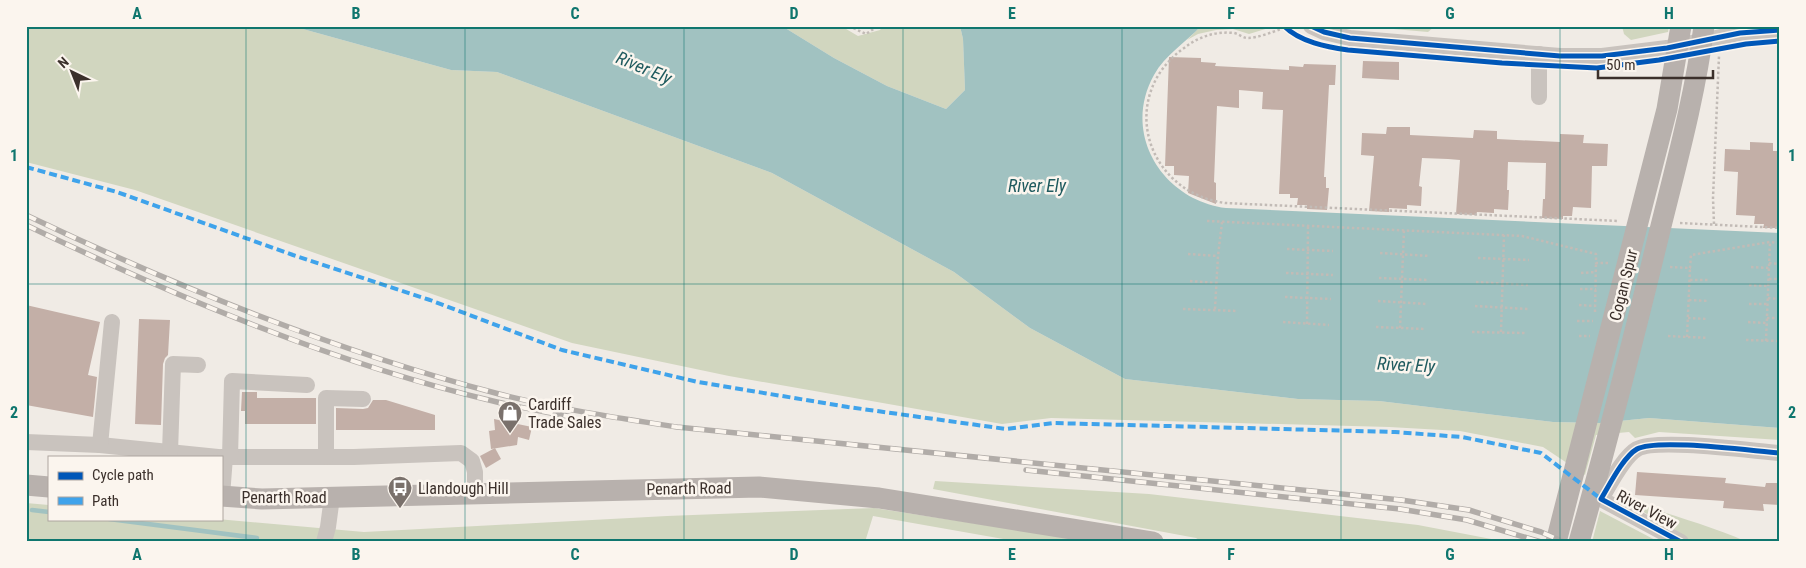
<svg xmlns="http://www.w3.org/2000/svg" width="1806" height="568" font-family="'Roboto Condensed',sans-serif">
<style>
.green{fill:#d1d6bf}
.water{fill:#a1c2c1}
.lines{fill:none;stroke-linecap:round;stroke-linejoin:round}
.stream{stroke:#a1c2c1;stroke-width:4.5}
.building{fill:#c3afa7}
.path{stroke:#c2bbb6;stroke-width:2.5;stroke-dasharray:2.5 2.5;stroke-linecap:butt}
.minor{stroke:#c9c3be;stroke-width:16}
.major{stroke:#b8b1ad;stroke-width:21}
.rail-casing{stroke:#b1aca8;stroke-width:5.5}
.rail{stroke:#fbf5ee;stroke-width:4;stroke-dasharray:11;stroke-linecap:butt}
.quiet{stroke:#3fa3eb;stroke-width:4;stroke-dasharray:8 4;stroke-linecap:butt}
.cycleway-casing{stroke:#fbf5ee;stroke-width:8}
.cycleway{stroke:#0057b8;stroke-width:5}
.grid{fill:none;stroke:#0f766e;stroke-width:1;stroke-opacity:0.55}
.labels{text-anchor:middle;stroke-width:5;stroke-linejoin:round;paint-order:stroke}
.street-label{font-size:16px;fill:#3b302b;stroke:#fbf5ee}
.poi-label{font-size:16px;fill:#3b302b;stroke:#fbf5ee;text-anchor:start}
.water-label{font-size:18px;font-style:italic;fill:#1f5a5e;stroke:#fbf5ee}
.neatline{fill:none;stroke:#0f766e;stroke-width:2}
.grid-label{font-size:16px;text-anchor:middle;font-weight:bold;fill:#0f766e}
</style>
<rect width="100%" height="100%" fill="#f0ebe5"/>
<g class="green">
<path d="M26 26H292L451 70 497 72 772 173 954 272 1030 328 1125 379 1298 399 1379 401 1553 422 1600 423 1649 418 1780 428V440L1659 432 1635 438 1629 432 1596 435 1585 475 1543 447 1460 431 1389 427 1051 418 1002 424 729 376 572 343 135 190 26 162Z"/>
<path d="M782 26H841L858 36 880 30 883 26H960L963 39 965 90 946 109 887 86 834 58Z"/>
<path d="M1201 26H1275L1249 34 1233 29 1216 30 1198 34 1187 40Z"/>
<path d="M1359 26H1435L1428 32Z"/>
<path d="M1622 26H1669L1668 32 1631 40 1624 34Z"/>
<path d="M935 481 1149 494 1418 525 1507 542H1202L1196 538 933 489Z"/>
<path d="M1629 499C1668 516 1708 524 1747 542H1697L1689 540 1642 511 1633 510 1629 505Z"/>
<path d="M26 503 49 505V519H217L364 532 667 516 874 508 1096 542H1009V540L873 516 865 542H26Z"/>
<path d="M1600 511 1659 542H1592Z"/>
</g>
<path class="water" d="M292 26H782L834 58 887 86 946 109 965 90 963 39 960 26H1201C1185 43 1165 55 1154 75 1121 134 1163 200 1226 208L1780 233V428L1649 418 1600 423 1553 422 1379 401 1298 399 1125 379 1030 328 954 272 772 173 497 72 451 70Z"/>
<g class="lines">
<g class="stream">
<path d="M32 510 49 512"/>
<path d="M109 519 257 538"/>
</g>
</g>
<g class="building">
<path d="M1169 57 1201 58V62L1216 63 1215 66 1289 70V66L1303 67 1304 64 1336 65 1335 85H1329L1324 177H1326V188H1329L1327 210 1307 209V205H1297L1298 198H1290V194H1279L1283 110 1262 109 1263 92 1239 90V108L1217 106 1214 182 1216 183V204L1188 193 1189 176 1174 175V166H1165Z"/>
<path d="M1363 61 1399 62V80L1362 78Z"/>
<path d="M1387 127H1410V135L1473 138 1474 130 1497 131V139L1560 142V134L1584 135 1583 143 1608 144 1607 166H1592L1591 208 1573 207 1572 216H1563V219L1542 218 1543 199H1545L1546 163 1508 162 1507 190H1509L1508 210 1494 209V213L1477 212 1476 215 1456 214 1460 160 1448 159 1422 158 1419 186 1422 187 1421 206 1407 205V209L1389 208V212L1369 211 1374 156 1361 155 1362 133 1386 134Z"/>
<path d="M1750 142 1773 143V151H1780V228H1763L1764 224H1754L1755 216 1736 215 1738 172 1724 171 1725 149 1750 150Z"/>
<path d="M26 305 100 322 88 375 97 377 93 417 26 405Z"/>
<path d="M139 319 170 320 168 355 165 358 163 364 161 425 135 424Z"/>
<path d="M242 392H257V398H316V424H245V411H241Z"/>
<path d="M373 400H386L435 415V430H336V408L363 409 368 408Z"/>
<path d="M494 419 532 427 529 440 518 437 517 445 491 449 489 431 495 430Z"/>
<path d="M495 448 501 459 486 468 480 456Z"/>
<path d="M1637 472 1726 478 1725 483 1765 487 1766 483H1780V505L1763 504 1764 511 1723 508 1724 501 1635 495Z"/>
</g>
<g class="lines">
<g class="path">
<path d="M849 26 866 34 878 26"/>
<path d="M1284 27 1281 29C1272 32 1258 38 1248 38 1243 38 1239 34 1234 33 1215 31 1198 37 1184 48 1117 96 1145 192 1225 203L1619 221"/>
<path d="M1207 221 1522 236 1596 254V263H1609"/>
<path d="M1680 223 1780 228"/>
<path d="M1714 224 1713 198 1719 56"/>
<path d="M1287 249 1333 251"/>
<path d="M1380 253 1430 256"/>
<path d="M1188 254 1218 256"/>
<path d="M1478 258 1529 260"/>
<path d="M1769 263 1780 264"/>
<path d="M1670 267 1690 268 1691 255 1770 242 1780 243"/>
<path d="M1751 267 1769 268"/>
<path d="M1286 273 1333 275"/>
<path d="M1581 273 1596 272"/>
<path d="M1379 278 1429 280"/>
<path d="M1769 279H1780"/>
<path d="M1690 280H1710"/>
<path d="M1190 281 1216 283"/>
<path d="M1476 282 1528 285"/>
<path d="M1749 285 1768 286"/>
<path d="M1580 289H1596"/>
<path d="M1285 297 1331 299"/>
<path d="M1768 298 1780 299"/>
<path d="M1689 300 1709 301"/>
<path d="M1378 301 1427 304"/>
<path d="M1749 304H1767"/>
<path d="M1579 305 1595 306"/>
<path d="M1475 306 1528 309"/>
<path d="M1183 309 1238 311"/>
<path d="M1215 309 1218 256 1222 222"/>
<path d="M1595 312 1596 263"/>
<path d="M1688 318 1708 319"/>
<path d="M1767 318H1780"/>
<path d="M1577 321H1593"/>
<path d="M1283 322 1329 325"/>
<path d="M1748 322 1766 323"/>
<path d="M1307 324 1308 226"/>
<path d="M1376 327 1425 329"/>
<path d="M1400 328 1404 230"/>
<path d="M1472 332 1525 333"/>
<path d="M1501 332 1504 235"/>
<path d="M1579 336H1590"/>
<path d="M1668 336 1708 338"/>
<path d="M1687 337 1690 268"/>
<path d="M1746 340 1780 341"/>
<path d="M1766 341 1770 242"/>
</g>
<g class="minor">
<path d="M1311 26 1324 32 1350 38 1560 56H1602L1667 48 1740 33 1780 30"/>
<path d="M1539 54V97"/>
<path d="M26 442 100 445 218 457"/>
<path d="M100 445 112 322"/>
<path d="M170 452 173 364 198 365"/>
<path d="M221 457H225L222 496"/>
<path d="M225 457H354L461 453 472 461 475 472V494"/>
<path d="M230 457 232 381 307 385"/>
<path d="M326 457V398L363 399"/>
<path d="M324 542 328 527 332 497"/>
<path d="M1681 542 1601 499C1609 486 1623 457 1637 449 1657 438 1752 451 1780 453"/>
</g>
<g class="major">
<path d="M26 485 49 487"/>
<path d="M221 496 262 499 759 487 879 498 1153 542"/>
<path d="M1556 542 1667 109 1681 26"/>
<path d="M1579 542C1608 439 1634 337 1659 234 1676 165 1695 97 1704 26"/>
</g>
<defs>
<g id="rail">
<path d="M26 215C179 288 335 351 499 394 558 409 618 418 677 427L1401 500 1469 510 1541 532 1564 542"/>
<path d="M26 225C176 297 335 364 497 402 522 408 547 412 572 417"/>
<path d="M1026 470 1400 509 1467 520 1541 542"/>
</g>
</defs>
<use href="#rail" class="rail-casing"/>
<use href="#rail" class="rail"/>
<path class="quiet" d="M26 167 117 192 293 255 430 300 562 350 698 382 848 407 1006 429 1053 423 1395 432 1462 437 1541 453 1601 499"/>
<defs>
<g id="cycleway">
<path d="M1284 26C1300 42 1327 47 1348 50L1502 63 1597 68 1659 60 1746 44 1780 41"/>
<path d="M1311 26 1324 32 1350 38 1560 56H1602L1667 48 1740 33 1780 30"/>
<path d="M1681 542 1601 499C1609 486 1623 457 1637 449 1657 438 1752 451 1780 453"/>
</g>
</defs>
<use href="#cycleway" class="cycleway-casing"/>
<use href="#cycleway" class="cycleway"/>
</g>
<path class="grid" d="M246 26V542M465 26V542M684 26V542M903 26V542M1122 26V542M1341 26V542M1560 26V542M26 284H1780"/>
<defs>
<symbol id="shop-pin" viewBox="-11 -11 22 30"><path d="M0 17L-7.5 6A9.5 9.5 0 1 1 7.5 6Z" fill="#7a716c" stroke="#fbf5ee"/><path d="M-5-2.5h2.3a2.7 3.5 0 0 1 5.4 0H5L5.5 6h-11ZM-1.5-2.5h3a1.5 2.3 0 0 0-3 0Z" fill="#fff"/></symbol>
<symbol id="bus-pin" viewBox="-11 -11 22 30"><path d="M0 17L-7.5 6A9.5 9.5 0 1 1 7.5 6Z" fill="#7a716c" stroke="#fbf5ee"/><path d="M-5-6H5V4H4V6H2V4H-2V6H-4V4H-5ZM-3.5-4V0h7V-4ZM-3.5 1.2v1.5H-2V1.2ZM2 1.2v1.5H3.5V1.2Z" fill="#fff"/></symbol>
</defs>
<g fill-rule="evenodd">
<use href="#shop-pin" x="496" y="399" width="28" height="38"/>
<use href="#bus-pin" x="386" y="474" width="28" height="38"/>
</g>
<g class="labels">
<g class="street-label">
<text transform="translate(1623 285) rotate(-76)" y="6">Cogan Spur</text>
<text transform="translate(689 488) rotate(-1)" y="6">Penarth Road</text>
<text x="284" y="503">Penarth Road</text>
<text transform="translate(1647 509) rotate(28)" y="6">River View</text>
</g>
<g class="poi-label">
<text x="528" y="410">Cardiff<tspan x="528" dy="18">Trade Sales</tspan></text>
<text x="418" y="494">Llandough Hill</text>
</g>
<g class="water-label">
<text transform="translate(644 68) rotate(23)" y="6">River Ely</text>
<text x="1037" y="192">River Ely</text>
<text transform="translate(1406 365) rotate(3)" y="6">River Ely</text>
</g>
</g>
<rect width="1806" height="568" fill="none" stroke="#fbf5ee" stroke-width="55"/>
<rect x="48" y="456" width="175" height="65" fill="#fbf5ee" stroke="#aea6a0"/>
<rect x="58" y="472" width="25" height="8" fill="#0057b8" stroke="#aea6a0"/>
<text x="92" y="480" font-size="15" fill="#3b302b">Cycle path</text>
<rect x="58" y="497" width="25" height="8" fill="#3fa3eb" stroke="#aea6a0"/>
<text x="92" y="506" font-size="15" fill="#3b302b">Path</text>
<g transform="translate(72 72) rotate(317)" stroke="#fbf5ee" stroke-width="4" paint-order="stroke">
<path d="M0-4L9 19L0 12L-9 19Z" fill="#3b302b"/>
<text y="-8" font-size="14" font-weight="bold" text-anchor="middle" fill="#3b302b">N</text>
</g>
<path d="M1598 70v8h115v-8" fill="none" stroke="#3b302b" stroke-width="2.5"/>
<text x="1606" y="70" font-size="15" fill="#3b302b" stroke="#fbf5ee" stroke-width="4" paint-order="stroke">50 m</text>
<rect x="28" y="28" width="1750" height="512" class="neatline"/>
<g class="grid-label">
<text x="137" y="19">A</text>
<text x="356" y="19">B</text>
<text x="575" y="19">C</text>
<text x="794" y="19">D</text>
<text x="1012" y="19">E</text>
<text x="1231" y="19">F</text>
<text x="1450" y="19">G</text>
<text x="1669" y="19">H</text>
<text x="14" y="161">1</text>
<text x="1792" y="161">1</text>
<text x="14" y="418">2</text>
<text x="1792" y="418">2</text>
<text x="137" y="560">A</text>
<text x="356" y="560">B</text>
<text x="575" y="560">C</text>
<text x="794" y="560">D</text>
<text x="1012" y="560">E</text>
<text x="1231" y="560">F</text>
<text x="1450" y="560">G</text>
<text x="1669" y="560">H</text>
</g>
</svg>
